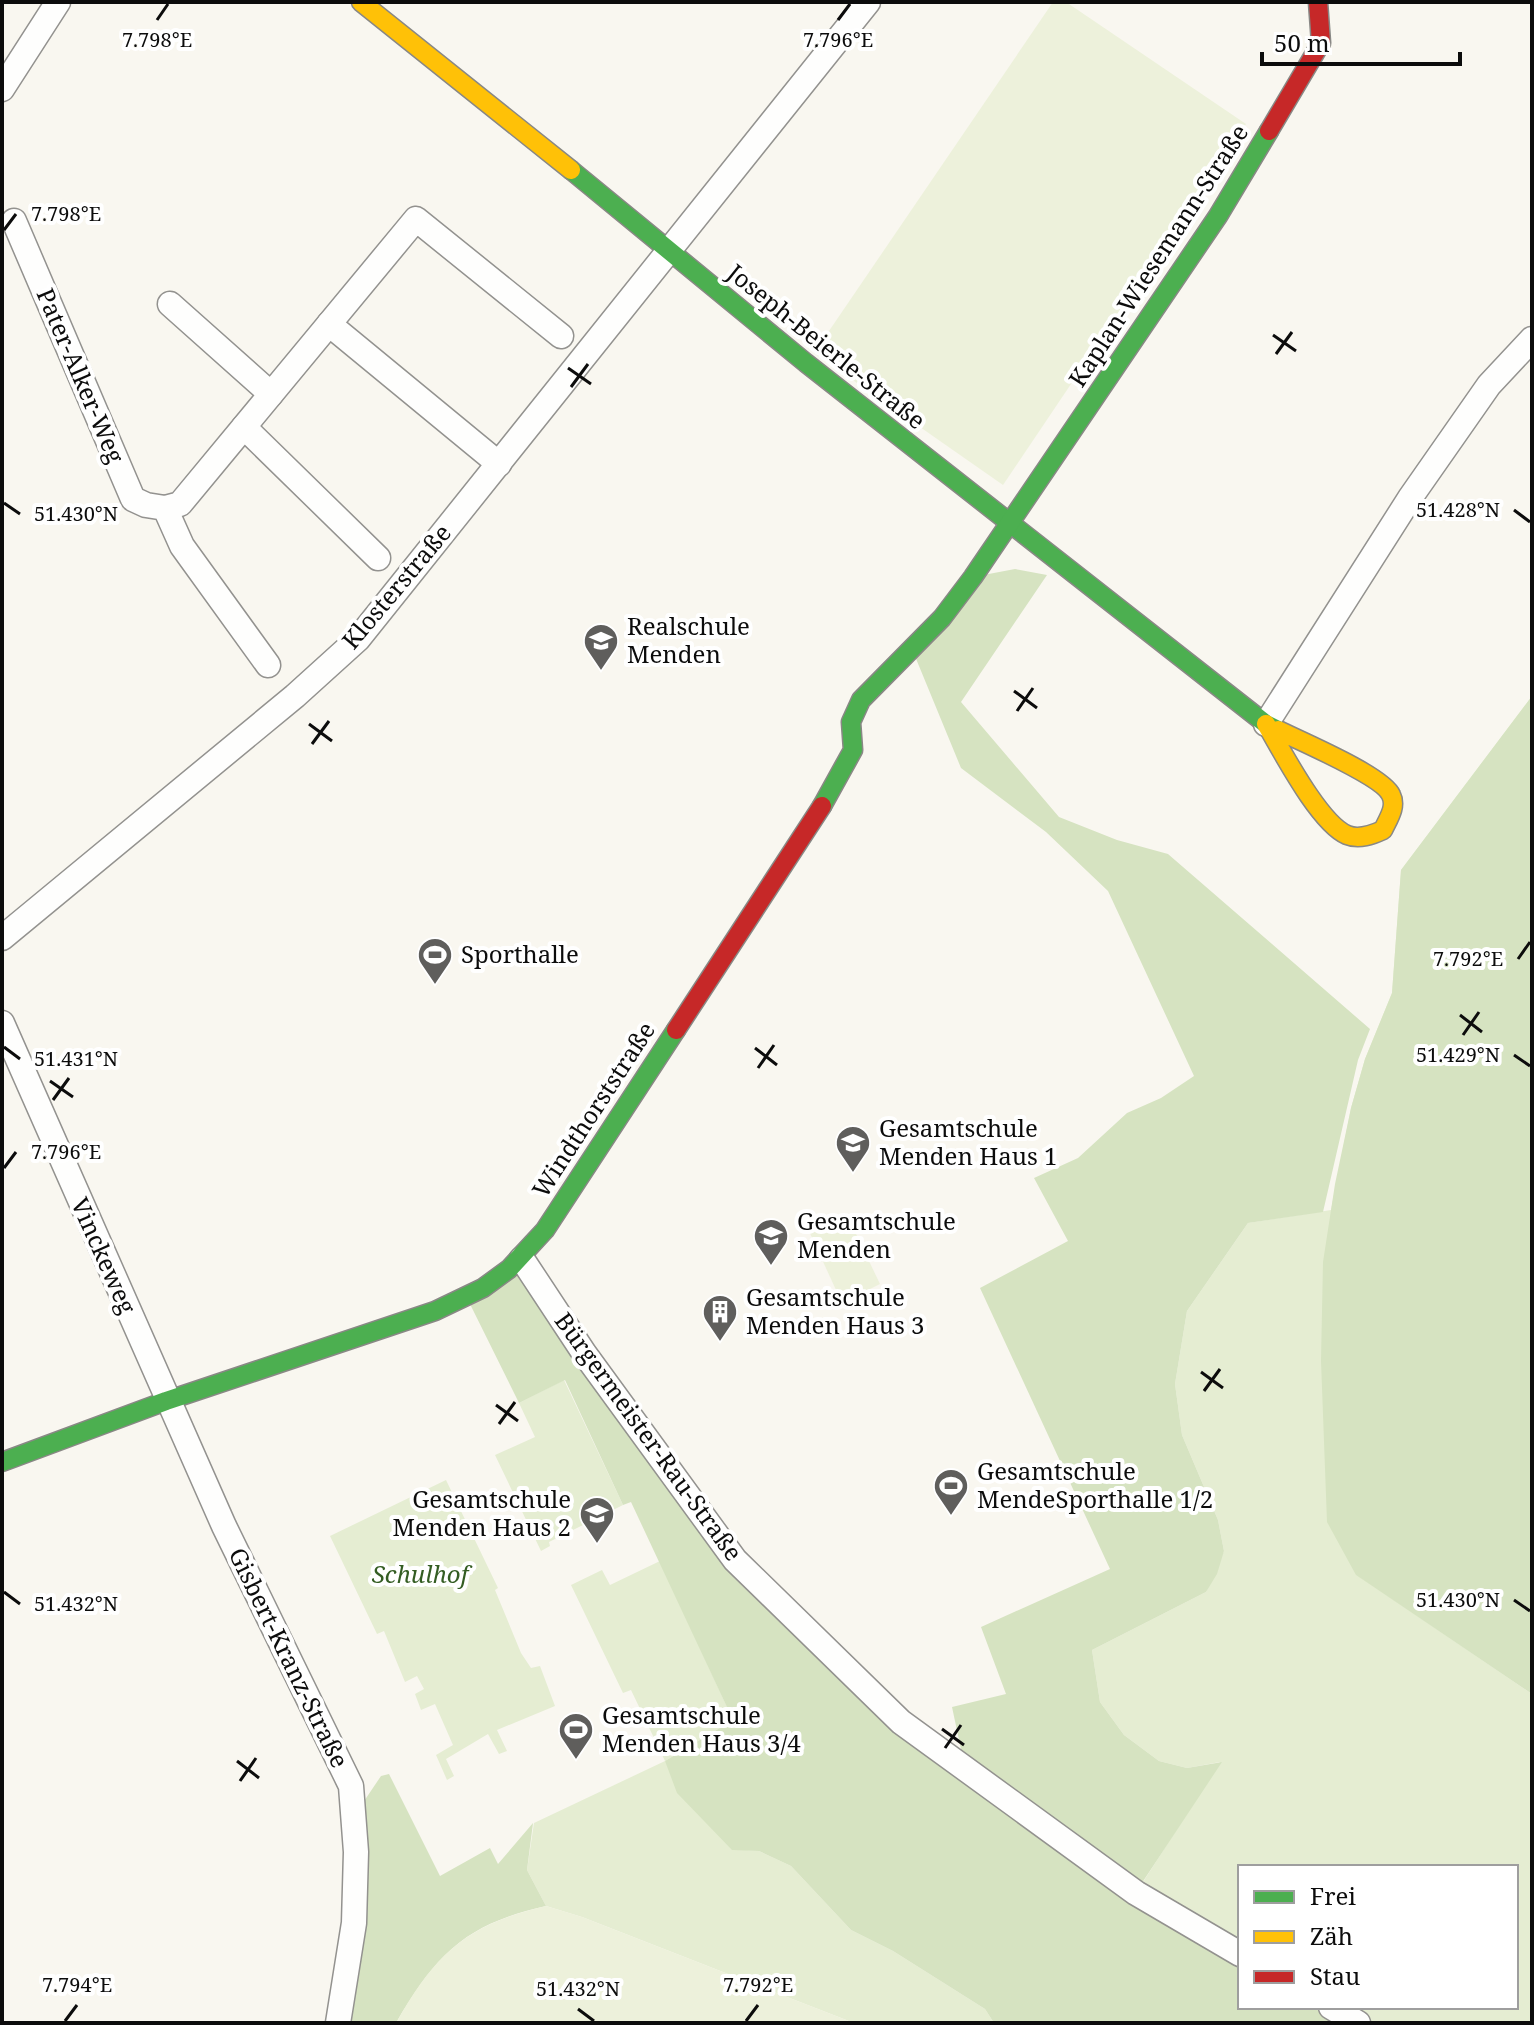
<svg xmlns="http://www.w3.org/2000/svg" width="1534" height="2025" font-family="'Noto Serif',serif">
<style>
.green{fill:#e5edd2}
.forest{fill:#d6e3c1}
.pitch{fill:#edf1db}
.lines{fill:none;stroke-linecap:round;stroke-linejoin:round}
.street-casing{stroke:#93928f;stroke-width:27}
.fast-casing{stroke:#898885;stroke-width:21}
.slow-casing{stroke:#898885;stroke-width:21}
.jam-casing{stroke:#898885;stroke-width:21}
.street{stroke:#fefefd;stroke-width:24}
.fast{stroke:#4caf50;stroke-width:18}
.slow{stroke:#ffc107;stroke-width:18}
.jam{stroke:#c62828;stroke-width:18}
.ticks{fill:none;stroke:#0c0c0c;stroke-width:3}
.labels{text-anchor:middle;stroke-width:8;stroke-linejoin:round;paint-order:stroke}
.street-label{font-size:24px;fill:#0c0c0c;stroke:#fff}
.poi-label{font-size:24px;fill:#0c0c0c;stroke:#fff;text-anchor:start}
.park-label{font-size:24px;font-style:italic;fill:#345d23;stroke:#fff}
.ticks-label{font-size:20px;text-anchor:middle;fill:#0c0c0c;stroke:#fff;stroke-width:8;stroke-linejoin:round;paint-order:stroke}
</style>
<rect width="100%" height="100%" fill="#f9f7f0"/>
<g class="green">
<path d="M1532 696 1357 1575 1532 1694V2023H1359L1331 2007H1516V1867H1240V1953L1136 1893 1220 1762 1187 1768 1159 1761 1124 1735 1100 1702 1092 1650 1206 1592 1224 1551 1218 1520 1182 1435 1175 1384 1187 1311 1248 1223 1331 1210 1351 1108 1365 1059 1392 993 1401 870Z"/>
<path d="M564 1380 623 1505 549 1542 550 1546 541 1551 495 1455 535 1437 519 1403Z"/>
<path d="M446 1480 498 1588 495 1590 521 1653 531 1668 540 1666 555 1706 497 1730 507 1751 499 1754 488 1734 446 1759 454 1776 447 1780 436 1755 453 1745 435 1704 421 1710 415 1694 424 1689 417 1676 405 1682 384 1631 377 1634 330 1536Z"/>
<path d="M660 1561 733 1720 665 1761 732 1849 759 1851 791 1866 851 1930 893 1951 985 2009 994 2023H854L582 1917 546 1906 527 1870 534 1823 665 1761 631 1690 623 1693 571 1585 602 1570 610 1585Z"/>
</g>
<g class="forest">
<path d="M1015 569 1047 575 961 702 1059 817 1117 840 1168 854 1370 1029 1358 1060 1323 1212 1248 1223 1187 1311 1175 1384 1182 1435 1218 1520 1224 1551 1217 1574 1206 1592 1092 1650 1100 1702 1124 1735 1159 1761 1187 1768 1222 1762 1136 1892 1240 1954V2007H1331L1358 2023H994L985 2009 893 1951 851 1930 791 1866 759 1851 732 1850 677 1793 665 1761 733 1720 631 1502 623 1505 565 1380 519 1403 467 1298 522 1259 735 1560 965 1768 952 1707 1006 1694 981 1627 1110 1569 980 1288 1068 1241 1034 1178 1078 1158 1127 1113 1161 1098 1194 1076 1108 891 1046 832 961 768 912 649 973 577Z"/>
<path d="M1532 696V1694L1356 1575 1327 1522 1321 1361 1323 1262 1335 1184 1351 1108 1365 1059 1392 993 1401 870Z"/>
<path d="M389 1774 440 1876 490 1848 498 1864 533 1823 527 1870 546 1906C466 1924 437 1953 396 2023H338L354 1816 381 1776Z"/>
</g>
<g class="pitch">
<path d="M1053 2H1066L1246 124 1003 485 814 353Z"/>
<path d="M846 1213 880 1284 842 1303 808 1229Z"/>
<path d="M546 1906 582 1917 854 2023H396C435 1953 468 1924 546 1906Z"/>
</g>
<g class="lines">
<defs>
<g id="street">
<path d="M2 89 58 2"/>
<path d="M14 221 133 499 146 505 165 508 182 546 268 665"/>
<path d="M170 304 271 394"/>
<path d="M329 324 499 464"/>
<path d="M244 427 378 558"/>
<path d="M165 508 180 504 416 219 561 336"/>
<path d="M1266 724 1410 498 1489 385 1532 339"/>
<path d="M2 938 295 696 358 639 868 2"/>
<path d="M2 1023 224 1526 351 1786 356 1852 354 1923 338 2023"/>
<path d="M522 1259 584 1353 735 1560 901 1722 1136 1893 1240 1954"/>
<path d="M1331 2007 1358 2023"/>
</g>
<g id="fast">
<path d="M571 170 806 363 1266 724 1278 730"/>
<path d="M822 806 853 750 851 722 861 700 942 618 973 577 1218 216 1269 131"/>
<path d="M2 1462 166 1401 435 1311 483 1288 509 1269 545 1230 676 1030"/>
</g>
<g id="slow">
<path d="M361 2 571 170"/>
<path d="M1266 724C1282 751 1319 823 1347 835 1359 840 1372 835 1383 830 1388 819 1397 807 1391 795 1383 776 1300 741 1278 730"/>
</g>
<g id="jam">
<path d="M1269 131 1321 43 1318 2"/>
<path d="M676 1030 822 806"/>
</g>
</defs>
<use href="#street" class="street-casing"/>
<use href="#fast" class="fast-casing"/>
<use href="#slow" class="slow-casing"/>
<use href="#jam" class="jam-casing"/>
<use href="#street" class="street"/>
<use href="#fast" class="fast"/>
<use href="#slow" class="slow"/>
<use href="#jam" class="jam"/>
</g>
<path class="ticks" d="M157 20 168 4M838 20 850 4M4 230 16 214M1273 335 1296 351M1276 354 1292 332M568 368 591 384M571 387 588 364M4 503 20 514M1514 510 1530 522M1014 691 1037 708M1017 711 1033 688M309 724 332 741M312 744 329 721M1518 959 1530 942M1460 1015 1482 1032M1463 1035 1479 1012M4 1047 20 1059M755 1048 777 1065M1514 1055 1530 1066M758 1068 774 1045M50 1081 73 1097M53 1100 69 1078M4 1168 16 1152M1201 1372 1223 1388M1204 1391 1220 1369M496 1405 518 1421M499 1424 515 1402M4 1592 20 1604M1514 1600 1530 1611M942 1729 964 1745M945 1748 961 1725M237 1761 259 1778M240 1781 256 1758M578 2009 594 2021M65 2021 77 2005M746 2021 758 2005"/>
<defs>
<symbol id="school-pin" viewBox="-11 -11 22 30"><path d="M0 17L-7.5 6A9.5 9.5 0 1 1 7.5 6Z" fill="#5f5e5c" stroke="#fff"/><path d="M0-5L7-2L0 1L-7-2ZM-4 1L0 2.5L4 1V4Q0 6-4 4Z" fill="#fff"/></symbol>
<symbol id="stadium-pin" viewBox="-11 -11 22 30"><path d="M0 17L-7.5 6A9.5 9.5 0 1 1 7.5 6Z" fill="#5f5e5c" stroke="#fff"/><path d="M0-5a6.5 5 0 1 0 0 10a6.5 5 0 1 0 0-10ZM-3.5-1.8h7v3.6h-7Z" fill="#fff"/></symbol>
<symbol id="building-pin" viewBox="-11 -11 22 30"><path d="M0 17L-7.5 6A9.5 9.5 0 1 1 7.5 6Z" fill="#5f5e5c" stroke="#fff"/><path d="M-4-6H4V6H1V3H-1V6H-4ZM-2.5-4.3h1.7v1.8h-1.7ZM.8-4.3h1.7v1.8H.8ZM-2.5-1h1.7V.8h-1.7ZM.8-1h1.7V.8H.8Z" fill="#fff"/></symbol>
</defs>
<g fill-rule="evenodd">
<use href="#school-pin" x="581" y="621" width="40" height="54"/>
<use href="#stadium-pin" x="415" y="935" width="40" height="54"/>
<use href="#school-pin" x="833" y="1123" width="40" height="54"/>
<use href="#school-pin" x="751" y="1216" width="40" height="54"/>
<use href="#building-pin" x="700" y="1292" width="40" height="54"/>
<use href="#stadium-pin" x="931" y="1466" width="40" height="54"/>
<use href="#school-pin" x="577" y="1494" width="40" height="54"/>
<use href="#stadium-pin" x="556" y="1710" width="40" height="54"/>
</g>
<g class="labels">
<g class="street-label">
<text transform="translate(1159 256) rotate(-57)" y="8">Kaplan-Wiesemann-Straße</text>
<text transform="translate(826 347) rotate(39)" y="8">Joseph-Beierle-Straße</text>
<text transform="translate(80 376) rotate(67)" y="8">Pater-Alker-Weg</text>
<text transform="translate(397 587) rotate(-50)" y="8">Klosterstraße</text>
<text transform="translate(594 1110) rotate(-57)" y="8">Windthorststraße</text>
<text transform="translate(103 1256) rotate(66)" y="8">Vinckeweg</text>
<text transform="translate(648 1437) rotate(54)" y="8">Bürgermeister-Rau-Straße</text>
<text transform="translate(288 1658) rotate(64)" y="8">Gisbert-Kranz-Straße</text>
</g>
<g class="poi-label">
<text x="627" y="635">Realschule<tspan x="627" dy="28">Menden</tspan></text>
<text x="461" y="963">Sporthalle</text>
<text x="879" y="1137">Gesamtschule<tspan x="879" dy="28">Menden Haus 1</tspan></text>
<text x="797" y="1230">Gesamtschule<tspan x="797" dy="28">Menden</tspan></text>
<text x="746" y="1306">Gesamtschule<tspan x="746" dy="28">Menden Haus 3</tspan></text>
<text x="977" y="1480">Gesamtschule<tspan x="977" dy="28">MendeSporthalle 1/2</tspan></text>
<text x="571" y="1508" text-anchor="end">Gesamtschule<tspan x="571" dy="28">Menden Haus 2</tspan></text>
<text x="602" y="1724">Gesamtschule<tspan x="602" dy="28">Menden Haus 3/4</tspan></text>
</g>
<g class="park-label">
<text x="420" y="1583">Schulhof</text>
</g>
</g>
<g class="ticks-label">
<text x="157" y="47">7.798°E</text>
<text x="838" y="47">7.796°E</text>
<text x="66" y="221">7.798°E</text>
<text x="1458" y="517">51.428°N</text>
<text x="76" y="521">51.430°N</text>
<text x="1468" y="966">7.792°E</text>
<text x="1458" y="1062">51.429°N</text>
<text x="76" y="1066">51.431°N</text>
<text x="66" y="1159">7.796°E</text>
<text x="1458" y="1607">51.430°N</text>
<text x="76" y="1611">51.432°N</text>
<text x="77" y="1992">7.794°E</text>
<text x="758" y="1992">7.792°E</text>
<text x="578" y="1996">51.432°N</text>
</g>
<rect width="1534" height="2025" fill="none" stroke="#0c0c0c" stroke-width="8"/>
<rect x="1238" y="1865" width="280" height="144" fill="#ffffff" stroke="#9e9e9e" stroke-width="2"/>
<rect x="1254" y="1891" width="40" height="12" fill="#4caf50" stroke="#9e9e9e" stroke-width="2"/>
<text x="1310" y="1905" font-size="24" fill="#0c0c0c">Frei</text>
<rect x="1254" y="1931" width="40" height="12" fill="#ffc107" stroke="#9e9e9e" stroke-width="2"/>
<text x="1310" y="1945" font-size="24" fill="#0c0c0c">Zäh</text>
<rect x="1254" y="1971" width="40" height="12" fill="#c62828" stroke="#9e9e9e" stroke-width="2"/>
<text x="1310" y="1985" font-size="24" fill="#0c0c0c">Stau</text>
<path d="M1262 52v12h198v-12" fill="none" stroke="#0c0c0c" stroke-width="4"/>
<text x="1274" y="52" font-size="24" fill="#0c0c0c" stroke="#ffffff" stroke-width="6" paint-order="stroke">50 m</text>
</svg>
